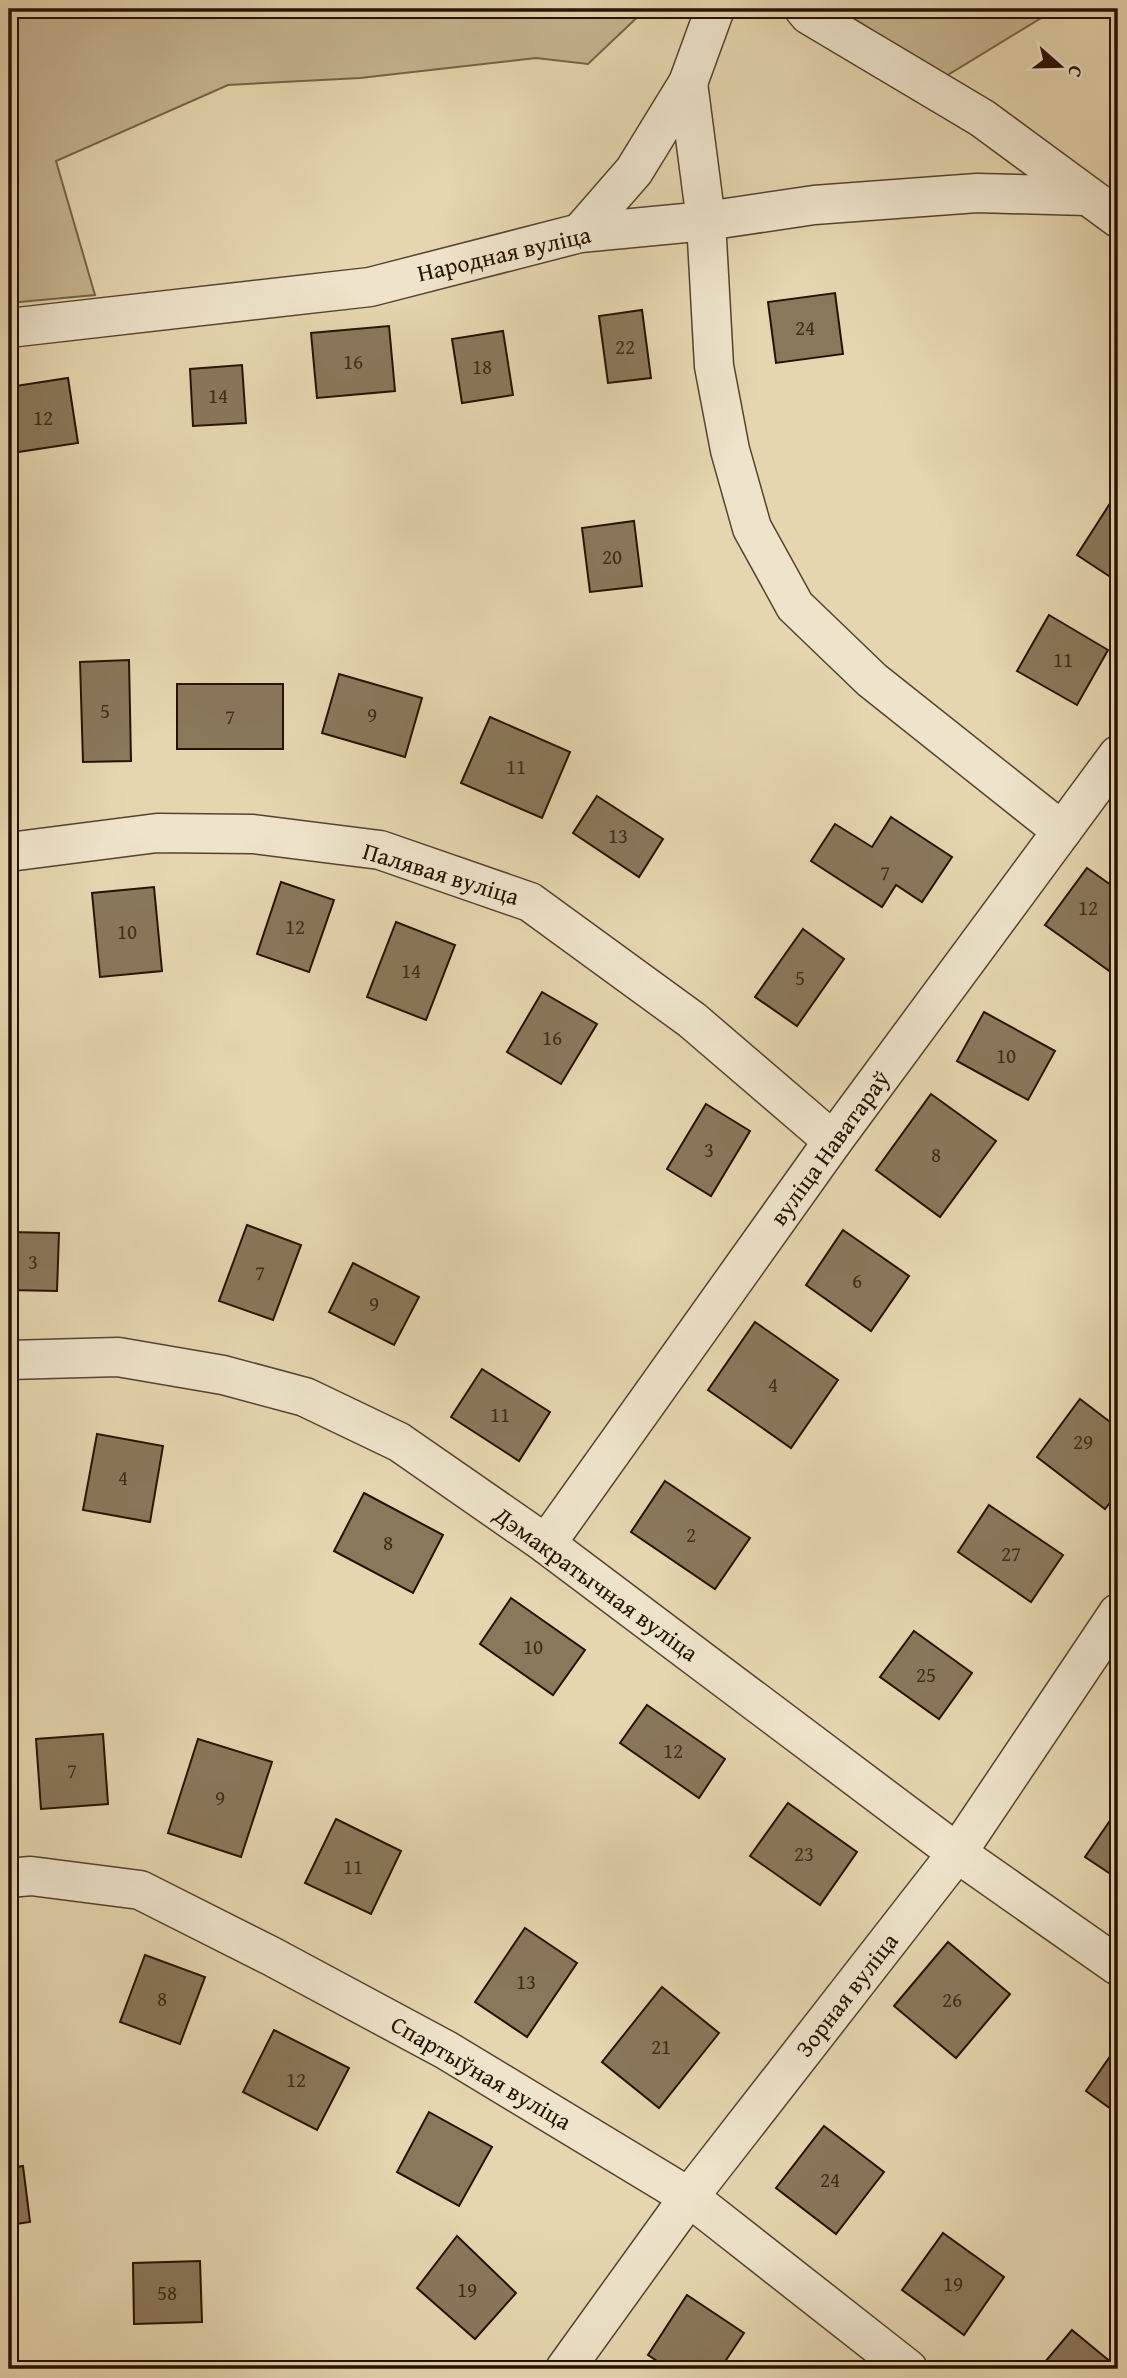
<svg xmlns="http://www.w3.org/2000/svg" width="1127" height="2378" font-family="'Gentium Book Plus',serif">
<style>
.green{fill:#c5b591;stroke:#766448;stroke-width:2}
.building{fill:#8a785b;stroke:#271200;stroke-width:2}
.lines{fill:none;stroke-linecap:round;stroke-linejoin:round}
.street-casing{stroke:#56432c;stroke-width:41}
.street{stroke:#eee4cb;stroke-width:38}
.labels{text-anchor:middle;stroke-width:5;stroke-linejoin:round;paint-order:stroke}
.number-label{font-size:21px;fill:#402c17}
.street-label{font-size:24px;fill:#271200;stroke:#eee4cb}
</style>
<rect width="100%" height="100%" fill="#e5d6af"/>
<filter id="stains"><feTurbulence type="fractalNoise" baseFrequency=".00286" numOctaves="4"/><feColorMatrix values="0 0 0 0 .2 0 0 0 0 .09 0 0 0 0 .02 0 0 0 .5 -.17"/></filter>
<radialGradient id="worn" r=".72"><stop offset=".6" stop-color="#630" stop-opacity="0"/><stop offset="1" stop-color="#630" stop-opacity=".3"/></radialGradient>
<g class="green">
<path d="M9 9H646L588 64 536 58 360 78 228 85 56 161 95 295 9 303Z"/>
<path d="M838 9H1056L946 76Z"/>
</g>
<g class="building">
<path d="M835 293 843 354 776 363 768 302Z"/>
<path d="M642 310 651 378 608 383 599 316Z"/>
<path d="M389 326 395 391 317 398 311 333Z"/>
<path d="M503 331 513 395 462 403 452 339Z"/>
<path d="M242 365 246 423 193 426 190 369Z"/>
<path d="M68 378 78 443 18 452 9 387Z"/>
<path d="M1109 505 1118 511V582L1077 555Z"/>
<path d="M634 521 642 586 590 592 582 528Z"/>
<path d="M1049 615 1108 650 1077 705 1017 671Z"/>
<path d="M129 660 131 761 83 762 80 662Z"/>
<path d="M339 674 422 698 405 757 322 733Z"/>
<rect x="177" y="684" width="106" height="65"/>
<path d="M490 717 570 752 542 818 461 783Z"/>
<path d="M597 796 663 839 639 877 573 833Z"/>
<path d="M891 817 952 857 922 902 896 885 882 907 811 861 835 824 872 847Z"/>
<path d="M1087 868 1118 890V970L1115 975 1045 925Z"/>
<path d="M281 882 334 900 309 972 257 954Z"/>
<path d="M154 887 162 971 100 977 92 893Z"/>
<path d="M396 922 455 945 426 1020 367 997Z"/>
<path d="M803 929 844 959 797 1026 755 997Z"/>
<path d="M542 992 597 1024 561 1084 507 1052Z"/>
<path d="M984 1012 1055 1051 1028 1100 957 1061Z"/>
<path d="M931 1094 996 1141 940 1217 876 1170Z"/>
<path d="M706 1104 750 1131 711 1196 667 1169Z"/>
<path d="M247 1225 301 1245 273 1320 219 1301Z"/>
<path d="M843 1230 909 1276 871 1331 806 1285Z"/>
<path d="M9 1232 59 1233 57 1291 9 1290Z"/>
<path d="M353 1263 419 1297 394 1345 329 1312Z"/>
<path d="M755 1322 838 1380 791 1448 708 1390Z"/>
<path d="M482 1369 550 1412 519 1461 451 1417Z"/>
<path d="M1080 1399 1118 1428V1492L1105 1509 1037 1457Z"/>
<path d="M97 1434 163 1446 150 1522 83 1510Z"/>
<path d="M665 1481 750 1538 715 1589 631 1532Z"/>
<path d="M364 1493 443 1535 413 1593 334 1551Z"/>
<path d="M989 1505 1063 1555 1031 1602 958 1552Z"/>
<path d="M511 1598 585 1650 553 1695 480 1644Z"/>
<path d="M914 1631 972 1673 939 1719 880 1677Z"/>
<path d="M647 1705 725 1759 699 1798 620 1743Z"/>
<path d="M103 1734 108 1804 41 1809 36 1739Z"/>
<path d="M198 1739 272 1762 241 1857 168 1833Z"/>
<path d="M788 1803 857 1852 820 1905 750 1856Z"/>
<path d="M1118 1809V1879L1085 1857Z"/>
<path d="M336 1819 401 1851 371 1914 305 1883Z"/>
<path d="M525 1928 577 1963 527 2037 475 2002Z"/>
<path d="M948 1942 1010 1994 956 2058 894 2006Z"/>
<path d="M145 1955 205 1977 180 2044 120 2022Z"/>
<path d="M9 1973 14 2019H9Z"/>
<path d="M662 1987 719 2033 659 2108 602 2062Z"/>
<path d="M274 2030 349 2068 317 2130 243 2092Z"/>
<path d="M1118 2045V2114L1086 2091Z"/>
<path d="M429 2112 492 2147 459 2206 397 2172Z"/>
<path d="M824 2126 884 2172 836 2234 776 2188Z"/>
<path d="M23 2166 30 2222 9 2225V2168Z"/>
<path d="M943 2233 1004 2277 964 2335 902 2290Z"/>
<path d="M457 2236 516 2293 475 2339 417 2288Z"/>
<path d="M200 2261 202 2322 134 2324 133 2263Z"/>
<path d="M687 2295 744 2333 720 2369H669L648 2355Z"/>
<path d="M1072 2330 1118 2368V2369H1039Z"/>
</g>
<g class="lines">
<defs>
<g id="street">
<path d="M804 9 809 15 982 118 1118 218"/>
<path d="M688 83 706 221 714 366 730 450 752 528 795 606 872 680 1062 831"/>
<path d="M580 233 634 171 688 83 715 9"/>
<path d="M9 328 370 287 580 233 706 221 814 205 977 193 1086 196"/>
<path d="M9 852 157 833 253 834 380 850 530 902 692 1020 833 1141"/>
<path d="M9 1360 118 1357 223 1375 305 1397 399 1442 546 1544 957 1853 1118 1966"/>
<path d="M546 1544 833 1141 1118 755"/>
<path d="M9 1878 31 1876 140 1890 271 1956 446 2050 689 2197 908 2369"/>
<path d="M565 2369 689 2197 957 1853 1118 1613"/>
</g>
</defs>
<use href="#street" class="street-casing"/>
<use href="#street" class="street"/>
</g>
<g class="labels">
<g class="number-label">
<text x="805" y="335">24</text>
<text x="625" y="354">22</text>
<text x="353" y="369">16</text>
<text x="482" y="374">18</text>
<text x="218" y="403">14</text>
<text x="43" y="425">12</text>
<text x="612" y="564">20</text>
<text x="1063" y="667">11</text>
<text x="105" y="718">5</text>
<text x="372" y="722">9</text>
<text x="230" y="724">7</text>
<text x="516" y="774">11</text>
<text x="618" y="843">13</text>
<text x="885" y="880">7</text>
<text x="1088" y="915">12</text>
<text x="295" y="934">12</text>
<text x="127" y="939">10</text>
<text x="411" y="978">14</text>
<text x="800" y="985">5</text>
<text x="552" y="1045">16</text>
<text x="1006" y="1063">10</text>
<text x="709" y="1157">3</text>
<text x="936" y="1162">8</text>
<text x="33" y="1269">3</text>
<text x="260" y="1280">7</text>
<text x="857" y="1288">6</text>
<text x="374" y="1311">9</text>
<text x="773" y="1392">4</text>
<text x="500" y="1422">11</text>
<text x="1083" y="1449">29</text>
<text x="123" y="1485">4</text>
<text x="691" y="1542">2</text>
<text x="388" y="1550">8</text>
<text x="1011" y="1561">27</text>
<text x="533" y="1654">10</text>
<text x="926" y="1682">25</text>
<text x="673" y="1758">12</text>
<text x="72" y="1778">7</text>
<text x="220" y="1805">9</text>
<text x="804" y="1861">23</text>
<text x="353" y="1874">11</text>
<text x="526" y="1989">13</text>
<text x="162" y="2006">8</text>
<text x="952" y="2007">26</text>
<text x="661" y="2054">21</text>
<text x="296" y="2087">12</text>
<text x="830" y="2187">24</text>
<text x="953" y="2291">19</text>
<text x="467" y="2297">19</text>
<text x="167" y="2300">58</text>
</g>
<g class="street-label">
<text transform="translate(504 254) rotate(-13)" y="8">Народная вуліца</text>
<text transform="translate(441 874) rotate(17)" y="8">Палявая вуліца</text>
<text transform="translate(830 1148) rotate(-54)" y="8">вуліца Наватараў</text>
<text transform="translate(596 1584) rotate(36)" y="8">Дэмакратычная вуліца</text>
<text transform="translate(847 1995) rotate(-52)" y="8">Зорная вуліца</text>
<text transform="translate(481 2073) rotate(30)" y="8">Спартыўная вуліца</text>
</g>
</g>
<rect width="1127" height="2378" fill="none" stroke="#e5d6af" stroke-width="35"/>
<rect x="10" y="10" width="1106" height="2357" fill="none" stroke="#271200" stroke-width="3.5"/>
<rect x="18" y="18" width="1092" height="2343" fill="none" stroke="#271200" stroke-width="2"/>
<g transform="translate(1060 66) rotate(110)" stroke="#eee4cb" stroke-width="5" paint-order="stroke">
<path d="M0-5L12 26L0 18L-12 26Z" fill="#271200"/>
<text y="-10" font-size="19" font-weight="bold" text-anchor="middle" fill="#271200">С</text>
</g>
<rect width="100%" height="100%" filter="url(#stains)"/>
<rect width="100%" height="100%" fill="url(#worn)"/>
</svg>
